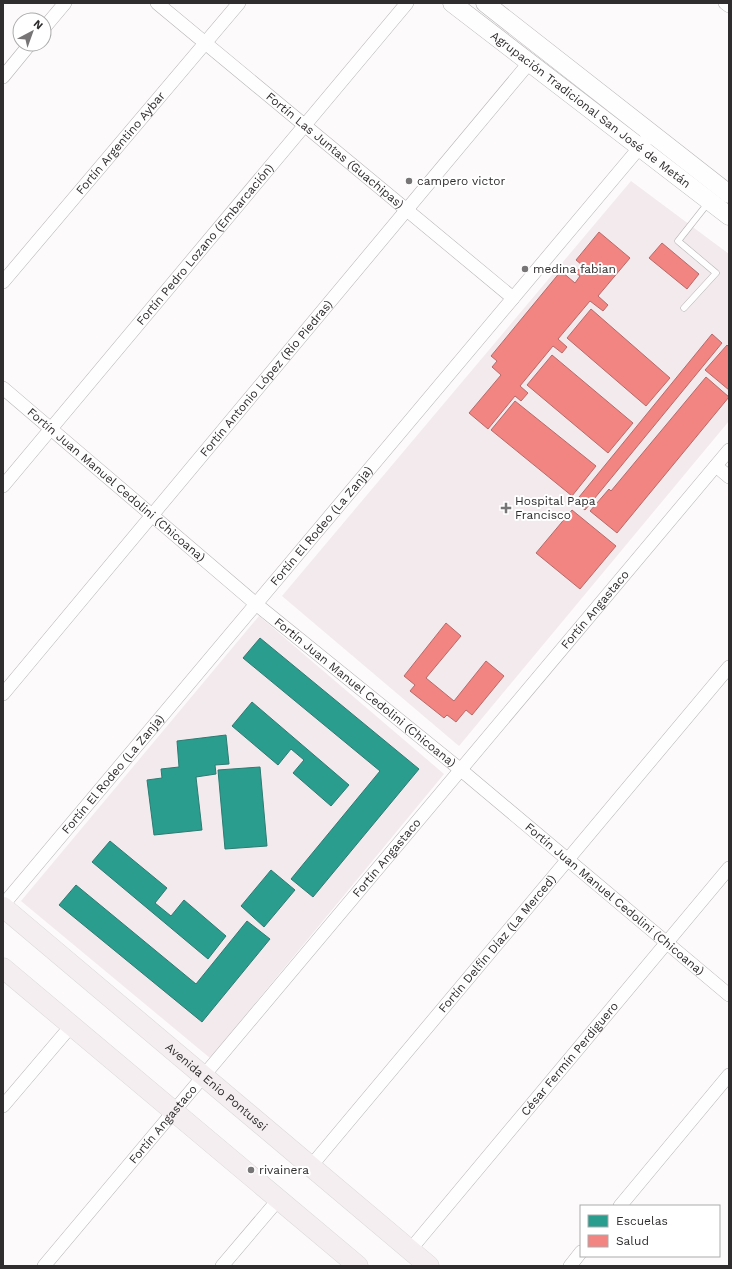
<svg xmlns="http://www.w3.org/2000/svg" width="732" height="1269" font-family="'Work Sans',sans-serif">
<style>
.built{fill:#f2eaec}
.schools{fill:#2a9d8f;stroke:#2c7b72}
.health{fill:#f28482;stroke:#b86a69}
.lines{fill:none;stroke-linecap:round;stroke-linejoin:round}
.lane-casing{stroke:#b5b3b4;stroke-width:7}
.street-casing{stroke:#b5b3b4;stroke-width:14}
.secondary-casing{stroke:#b5b3b4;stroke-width:19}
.primary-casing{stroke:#d9d8d8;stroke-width:21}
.lane{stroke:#fffefe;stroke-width:6}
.street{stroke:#fffefe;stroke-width:13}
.secondary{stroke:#fffefe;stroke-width:18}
.primary{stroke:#f4eef0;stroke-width:20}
.poi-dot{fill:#777576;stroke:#fff;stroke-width:1.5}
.labels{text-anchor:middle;stroke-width:4;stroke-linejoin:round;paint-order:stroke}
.street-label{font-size:12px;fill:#2f2d2e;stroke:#fff}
.poi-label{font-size:12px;fill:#2f2d2e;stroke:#fff;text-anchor:start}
</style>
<rect width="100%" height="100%" fill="#fcfafb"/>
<g class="built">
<path d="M631 181 729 254V421L459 746 282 596Z"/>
<path d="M259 616 444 774 210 1058 21 901Z"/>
</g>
<g class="schools">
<path d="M260 638 419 769 313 897 291 879 380 771 243 658Z"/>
<path d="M252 702 349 785 331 806 293 773 304 760 291 749 278 765 232 726Z"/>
<path d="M226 735 229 764 215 765 216 774 196 777 202 830 154 835 147 780 162 778 161 769 179 767 177 741Z"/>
<path d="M260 767 267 846 225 849 218 770Z"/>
<path d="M110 841 167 888 155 903 171 916 184 900 226 936 208 959 92 862Z"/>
<path d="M271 870 295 890 264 927 241 906Z"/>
<path d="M76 885 196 984 247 921 270 939 202 1022 59 905Z"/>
</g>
<g class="health">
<path d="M599 232 630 258 598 296 608 305 603 311 590 301 558 339 567 347 562 353 553 346 520 386 528 393 521 401 515 396 488 429 469 413 501 375 492 367 497 361 491 356 561 271 575 283 580 276 576 273 582 265 576 260Z"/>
<path d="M662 243 699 274 687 289 649 258Z"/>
<path d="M591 309 670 378 646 406 567 338Z"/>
<path d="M712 334 722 343 585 510 575 502Z"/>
<path d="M727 345 729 347V390L705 370Z"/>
<path d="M552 355 633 423 608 453 527 385Z"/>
<path d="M706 377 729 397 617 533 590 511 609 489 611 491Z"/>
<path d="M515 401 596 466 572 496 491 430Z"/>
<path d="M572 510 616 546 580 589 536 553Z"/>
<path d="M446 623 461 636 426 678 454 701 486 661 504 676 472 715 466 710 456 722 447 715 444 718 410 691 415 685 404 676Z"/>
</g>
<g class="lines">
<defs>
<path id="lane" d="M684 308 716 273 678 241 708 203"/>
<g id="street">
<path id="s1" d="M157 3 513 298"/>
<path d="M725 3 729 6"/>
<path d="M44 28 65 3"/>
<path d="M3 77 30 44"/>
<path id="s2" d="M3 282 239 3"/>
<path id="s3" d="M3 388 256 604 461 770 729 995"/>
<path d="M716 466 729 477"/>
<path id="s4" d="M3 486 407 3"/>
<path id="s5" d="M3 694 529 63"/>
<path id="s6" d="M3 905 645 141"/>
<path d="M3 1106 71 1026"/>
<path id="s7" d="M311 1166 729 667"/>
<path d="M620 1206 729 1075"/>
<path id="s8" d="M410 1250 729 868"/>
<path id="s9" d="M44 1266 729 450"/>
<path d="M222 1266 278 1200"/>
<path d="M570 1266 581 1252"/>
</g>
<g id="secondary">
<path id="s10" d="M452 3 729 216"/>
<path d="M485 3 729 194"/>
</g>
<g id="primary">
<path id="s11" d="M3 907 429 1266"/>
<path d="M3 968 358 1266"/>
</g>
</defs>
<use href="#lane" class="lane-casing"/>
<use href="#street" class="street-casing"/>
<use href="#secondary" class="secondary-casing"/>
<use href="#primary" class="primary-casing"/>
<use href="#lane" class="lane"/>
<use href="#street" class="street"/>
<use href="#secondary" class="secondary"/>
<use href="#primary" class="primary"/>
</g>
<g class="poi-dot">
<circle cx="409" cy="181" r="4"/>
<circle cx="525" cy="269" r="4"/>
<path d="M504 502h4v4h4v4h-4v4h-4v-4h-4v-4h4z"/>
<circle cx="251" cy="1170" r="4"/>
</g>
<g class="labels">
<g class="street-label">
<text dy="4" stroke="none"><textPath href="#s10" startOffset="175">Agrupación Tradicional San José de Metán</textPath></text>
<text dy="4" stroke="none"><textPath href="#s2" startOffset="182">Fortín Argentino Aybar</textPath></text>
<text dy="4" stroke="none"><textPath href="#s1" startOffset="231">Fortín Las Juntas (Guachipas)</textPath></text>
<text dy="4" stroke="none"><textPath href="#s4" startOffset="315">Fortín Pedro Lozano (Embarcación)</textPath></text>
<text dy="4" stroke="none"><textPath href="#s5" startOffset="411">Fortín Antonio López (Río Piedras)</textPath></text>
<text dy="4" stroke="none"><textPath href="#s3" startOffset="149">Fortín Juan Manuel Cedolini (Chicoana)</textPath></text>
<text dy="4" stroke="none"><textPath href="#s6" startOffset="495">Fortín El Rodeo (La Zanja)</textPath></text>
<text dy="4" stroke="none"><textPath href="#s9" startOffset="857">Fortín Angastaco</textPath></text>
<text dy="4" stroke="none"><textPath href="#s3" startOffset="473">Fortín Juan Manuel Cedolini (Chicoana)</textPath></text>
<text dy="4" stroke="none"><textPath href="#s6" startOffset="171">Fortín El Rodeo (La Zanja)</textPath></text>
<text dy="4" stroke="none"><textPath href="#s9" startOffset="533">Fortín Angastaco</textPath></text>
<text dy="4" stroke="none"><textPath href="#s3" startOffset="797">Fortín Juan Manuel Cedolini (Chicoana)</textPath></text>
<text dy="4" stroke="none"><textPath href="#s7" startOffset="290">Fortín Delfín Díaz (La Merced)</textPath></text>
<text dy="4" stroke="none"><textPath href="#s8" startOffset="249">César Fermín Perdiguero</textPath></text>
<text dy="4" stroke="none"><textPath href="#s11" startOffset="279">Avenida Enio Pontussi</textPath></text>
<text dy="4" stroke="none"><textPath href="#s9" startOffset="185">Fortín Angastaco</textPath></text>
</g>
<g class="poi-label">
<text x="417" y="185">campero victor</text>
<text x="533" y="273">medina fabian</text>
<text x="515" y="505">Hospital Papa<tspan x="515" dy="14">Francisco</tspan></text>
<text x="259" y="1174">rivainera</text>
</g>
</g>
<rect width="732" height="1269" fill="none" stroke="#2f2d2e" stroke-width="8"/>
<rect x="580" y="1205" width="140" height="52" fill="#ffffff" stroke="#acabab"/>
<rect x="588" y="1215" width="20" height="12" fill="#2a9d8f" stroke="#acabab"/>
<text x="616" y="1225" font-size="12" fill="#2f2d2e">Escuelas</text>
<rect x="588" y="1235" width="20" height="12" fill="#f28482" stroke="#acabab"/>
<text x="616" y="1245" font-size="12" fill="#2f2d2e">Salud</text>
<g transform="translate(32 32) rotate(41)"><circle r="19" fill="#ffffff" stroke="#acabab"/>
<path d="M0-3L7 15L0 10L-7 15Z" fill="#777576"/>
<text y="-6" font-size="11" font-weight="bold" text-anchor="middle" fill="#2f2d2e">N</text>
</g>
</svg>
